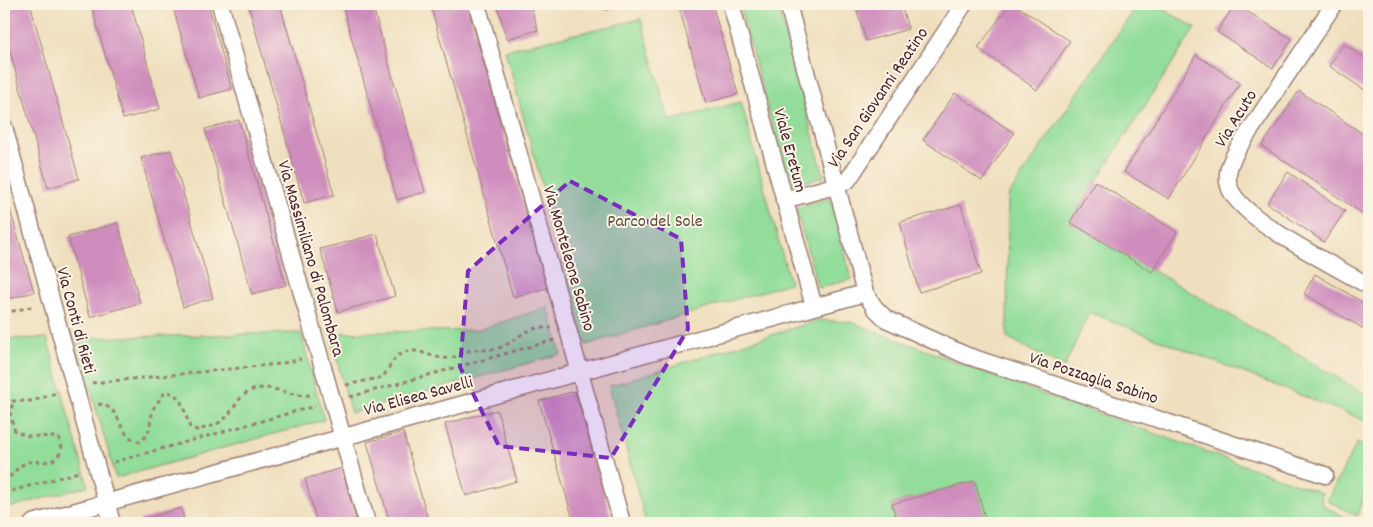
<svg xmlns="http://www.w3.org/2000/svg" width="1373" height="527" font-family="Dekko,sans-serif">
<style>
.green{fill:#91dd99;stroke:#6e7e62}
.building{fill:#cf8dbe}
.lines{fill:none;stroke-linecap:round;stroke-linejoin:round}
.minor-casing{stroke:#9c7f74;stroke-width:19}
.path{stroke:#9c7f74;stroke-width:3;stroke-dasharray:4 4;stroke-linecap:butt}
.minor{stroke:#fff;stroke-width:16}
.marked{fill:#7b2cbf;fill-opacity:0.2;stroke:#7b2cbf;stroke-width:4;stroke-dasharray:10 6;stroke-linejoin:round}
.labels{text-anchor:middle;stroke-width:4;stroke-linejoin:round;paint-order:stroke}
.street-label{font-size:18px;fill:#4a1f2b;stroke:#fcf5e5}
.park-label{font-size:18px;fill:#5c4e46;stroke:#fcf5e5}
</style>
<rect width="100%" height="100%" fill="#fcf5e5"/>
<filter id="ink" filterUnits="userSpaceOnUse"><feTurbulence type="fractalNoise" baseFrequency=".02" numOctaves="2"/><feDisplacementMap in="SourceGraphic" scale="10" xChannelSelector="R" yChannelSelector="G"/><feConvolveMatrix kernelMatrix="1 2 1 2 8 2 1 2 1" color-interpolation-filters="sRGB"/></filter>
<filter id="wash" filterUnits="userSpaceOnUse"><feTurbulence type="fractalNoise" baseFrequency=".0096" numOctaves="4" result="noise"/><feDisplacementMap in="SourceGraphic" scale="20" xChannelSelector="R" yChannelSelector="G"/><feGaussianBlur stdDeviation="1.12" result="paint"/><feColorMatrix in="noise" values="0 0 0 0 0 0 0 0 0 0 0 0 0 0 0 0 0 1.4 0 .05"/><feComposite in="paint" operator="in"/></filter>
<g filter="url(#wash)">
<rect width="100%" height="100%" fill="#efdfbe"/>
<g class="green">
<path d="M739 4H777L824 177 789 186Z"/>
<path d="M1138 4H1155L1195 28 1070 222 1369 396V422L1089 312 1064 368 1007 337 1008 196Z"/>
<path d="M641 19 669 121 741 102 790 283 586 345 505 50Z"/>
<path d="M830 198 852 279 818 288 796 208Z"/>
<path d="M548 307 561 354 351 413 330 333 478 330Z"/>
<path d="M819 320 851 322 1007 381 1322 493 1321 504 1354 523H987L975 481 892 504 897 523H646L609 386Z"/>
<path d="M301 333 324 420 116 478 76 338Z"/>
<path d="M47 338 88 486 4 509V339Z"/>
<path d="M1357 443 1369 449V479L1357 516 1327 500Z"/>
</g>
<g id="blocks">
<g class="building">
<path d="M4 4H30L79 179 48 188 4 30Z"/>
<path d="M91 4H131L160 109 123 119Z"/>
<path d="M172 4H208L232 89 199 98Z"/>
<path d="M248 4H280L334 195 304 203Z"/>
<path d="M342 4H372L425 192 397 200Z"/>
<path d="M430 4H467L547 288 513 297Z"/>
<path d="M497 4H530L538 30 507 39Z"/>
<path d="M604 4H626L606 10Z"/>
<path d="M678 4H712L738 94 706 103Z"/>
<path d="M855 4H901L908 29 866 41Z"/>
<path d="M1010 4H1014L1070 41 1037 90 978 48Z"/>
<path d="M1235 4 1292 39 1273 68 1217 32Z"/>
<path d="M1344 44 1369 61V93L1329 66Z"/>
<path d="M1196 55 1240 83 1169 199 1124 172Z"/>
<path d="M1299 91 1369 138V218L1262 146Z"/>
<path d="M955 93 1014 133 982 181 923 140Z"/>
<path d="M239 120 286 285 252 294 205 129Z"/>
<path d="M171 150 213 298 183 307 141 158Z"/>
<path d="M1288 172 1345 211 1324 242 1267 203Z"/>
<path d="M1095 181 1177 232 1152 272 1070 222Z"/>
<path d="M4 189 34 292 4 300Z"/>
<path d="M961 205 981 274 919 292 900 222Z"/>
<path d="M118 223 140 303 90 317 68 237Z"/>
<path d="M377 234 395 296 338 312 320 249Z"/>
<path d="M1315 274 1369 306V320L1364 329 1304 294Z"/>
<path d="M575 391 613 523H574L539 401Z"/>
<path d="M497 410 517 481 466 496 445 424Z"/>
<path d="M403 432 429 523H390L367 442Z"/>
<path d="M342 468 357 523H317L305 479Z"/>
<path d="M975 481 986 522 897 523 892 504Z"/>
<path d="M181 508 185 523H141L140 520Z"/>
</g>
</g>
</g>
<g filter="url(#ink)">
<use href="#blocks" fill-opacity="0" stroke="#9c7f74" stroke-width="1"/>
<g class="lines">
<defs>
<g id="minor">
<path d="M220 4 367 523"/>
<path d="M477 4 622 523"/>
<path d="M731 4 814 307"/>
<path d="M788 4 865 293 875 308 886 319 965 355 1325 475"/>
<path d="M1334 4 1237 150C1231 161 1225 173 1229 186 1237 218 1339 268 1369 286"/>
<path d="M4 127 112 523"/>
<path d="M784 200 838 185 848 180 964 4"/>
<path d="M33 523 865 293"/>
</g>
</defs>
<use href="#minor" class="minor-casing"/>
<g class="path">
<path d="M4 313 35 306"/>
<path d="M92 383 279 364 301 359"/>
<path d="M346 385 383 377C387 371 393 359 399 355 415 343 433 361 450 358 458 357 464 351 472 350 481 349 490 351 499 348 522 339 521 326 551 328"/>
<path d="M350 397 554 340"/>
<path d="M4 401H32L59 392"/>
<path d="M98 404C123 406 117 438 140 442L148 434 153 409 165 392C183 392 184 413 190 427L197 430C205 428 216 426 223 420 235 410 238 393 256 389 275 384 295 400 314 394"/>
<path d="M114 462 315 406"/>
<path d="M4 483C10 478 17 467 24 464 38 456 52 471 62 449L61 441 57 437 28 436 15 431 10 414 13 402"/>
<path d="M4 493 79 472"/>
</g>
<use href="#minor" class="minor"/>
</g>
</g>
<path class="marked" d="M570 181 681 239 688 329 611 458 499 446 460 367 468 271Z"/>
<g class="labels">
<g class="street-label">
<text transform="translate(877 97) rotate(-56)" y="6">Via San Giovanni Reatino</text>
<text transform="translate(1235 118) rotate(-58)" y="6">Via Acuto</text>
<text transform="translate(791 150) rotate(75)" y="6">Viale Eretum</text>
<text transform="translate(312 258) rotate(74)" y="6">Via Massimiliano di Palombara</text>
<text transform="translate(570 258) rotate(74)" y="6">Via Monteleone Sabino</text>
<text transform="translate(77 320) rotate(75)" y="6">Via Conti di Rieti</text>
<text transform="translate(1094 377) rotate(18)" y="6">Via Pozzaglia Sabino</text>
<text transform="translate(418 395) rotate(-15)" y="6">Via Elisea Savelli</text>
</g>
<g class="park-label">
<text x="655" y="226">Parco del Sole</text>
</g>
</g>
<rect width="1373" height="527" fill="none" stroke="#fcf5e5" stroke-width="20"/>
</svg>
